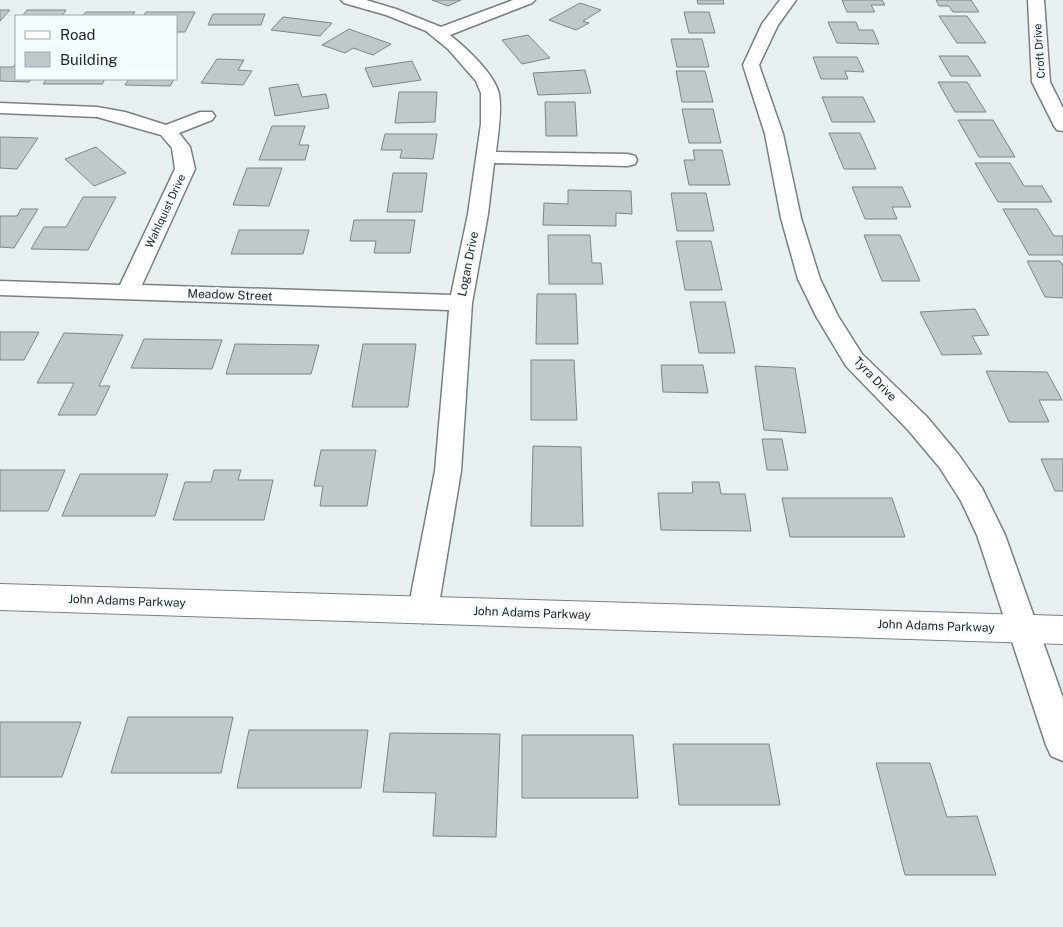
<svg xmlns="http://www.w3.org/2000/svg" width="1063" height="927" font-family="'Public Sans',sans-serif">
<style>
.building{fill:#c1c8ca;stroke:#7e8587}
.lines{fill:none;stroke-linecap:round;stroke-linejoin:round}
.street-casing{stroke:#798082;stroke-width:3}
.secondary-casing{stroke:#798082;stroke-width:2}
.street{fill:#fff;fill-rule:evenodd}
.secondary{fill:#fff;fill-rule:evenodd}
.labels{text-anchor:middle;stroke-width:5;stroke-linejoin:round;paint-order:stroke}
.far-street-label{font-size:11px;fill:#252829;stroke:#f5fcff}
.street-label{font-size:12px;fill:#252829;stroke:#f5fcff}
</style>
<rect width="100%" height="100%" fill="#e7eff1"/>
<g class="building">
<path d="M432 0H461L448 6Z"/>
<path d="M697 0H723L724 4H698Z"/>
<path d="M842 0H882L885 5H871L875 12H847Z"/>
<path d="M936 0H971L979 12H953L949 6H939Z"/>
<path d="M580 3 601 10 583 21 589 23 576 30 549 20Z"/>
<path d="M0 10H10L0 21Z"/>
<path d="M27 10H66L62 16H22Z"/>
<path d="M86 12H135L132 16H82Z"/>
<path d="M146 12H195L185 32H176V16H143Z"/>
<path d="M684 12H709L715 33H689Z"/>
<path d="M213 14H265L261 25H208Z"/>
<path d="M939 16H967L986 43H957Z"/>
<path d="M283 17 332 23 320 36 271 30Z"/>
<path d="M828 22H856L859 30H873L879 44 837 43Z"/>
<path d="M349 29 391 44 373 55 353 48 345 53 322 45Z"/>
<path d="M528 35 550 58 522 64 502 40Z"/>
<path d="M671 39H702L709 67H677Z"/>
<path d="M939 56H968L981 76H951Z"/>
<path d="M813 57H857L864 72 845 71 848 79H821Z"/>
<path d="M217 59 244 60 238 70 252 71 243 85 201 83Z"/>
<path d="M412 61 421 80 373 87 365 68Z"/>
<path d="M16 63V79H32L29 82 0 81V67H13Z"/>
<path d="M585 70 591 93 538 95 533 73Z"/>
<path d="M676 71H705L713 102H682Z"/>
<path d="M47 79H105L102 84H43Z"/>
<path d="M129 79H174L170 86 125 85Z"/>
<path d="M938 82H967L986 112H955Z"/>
<path d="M298 84 302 97 326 94 329 108 275 116 269 88Z"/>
<path d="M399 92H437L435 122 395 123Z"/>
<path d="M822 97H863L875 122H832Z"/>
<path d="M545 102H575L577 136H546Z"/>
<path d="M682 109H713L721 143H689Z"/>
<path d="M958 120H993L1015 157H979Z"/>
<path d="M272 126H305L299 145H309L305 160H259Z"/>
<path d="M829 133H860L876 169H844Z"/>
<path d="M385 134H437L433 159 400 158 402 150H381Z"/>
<path d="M0 137 38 138 17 169 0 168Z"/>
<path d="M96 147 126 173 94 186 65 159Z"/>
<path d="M693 150H722L730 185H689L684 160H695Z"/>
<path d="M975 163H1010L1024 186H1042L1052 202H998Z"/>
<path d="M247 168H282L269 206 233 205Z"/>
<path d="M393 173H427L422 212H387Z"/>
<path d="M852 187H902L911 207H892L897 219H865Z"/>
<path d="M568 190 631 191 632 214 616 213V226L543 225 544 203 568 204Z"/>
<path d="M671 193H706L714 231H677Z"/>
<path d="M83 197H116L88 250 31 249 44 227H66Z"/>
<path d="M21 209H38L14 248 0 247V216H17Z"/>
<path d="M1003 209H1037L1054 236H1063V255H1029Z"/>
<path d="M354 220H415L410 253H374L376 241H350Z"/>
<path d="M239 230H309L303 254H231Z"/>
<path d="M548 235H590L592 263H601L603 284H549Z"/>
<path d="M864 235H900L920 281H882Z"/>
<path d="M676 241H711L722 290H685Z"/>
<path d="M1027 261H1060L1063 266V298L1045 297Z"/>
<path d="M537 294H576L578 344H536Z"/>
<path d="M690 302H725L735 353H699Z"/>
<path d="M975 309 989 335 972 336 982 354 942 355 920 312Z"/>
<path d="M0 332H39L24 360H0Z"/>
<path d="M64 333 123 335 99 386H110L96 415H58L74 383H37Z"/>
<path d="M144 339 222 340 212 369 131 368Z"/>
<path d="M235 344 319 345 311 374H226Z"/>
<path d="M363 344H416L408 407H352Z"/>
<path d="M531 360H574L577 420H531Z"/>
<path d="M661 365H703L708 393 663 392Z"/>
<path d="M755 366 795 368 806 433 764 430Z"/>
<path d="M986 371 1047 372 1062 400H1039L1049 422H1009Z"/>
<path d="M762 439H782L788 470H767Z"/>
<path d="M533 446 581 447 583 526H531Z"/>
<path d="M321 450H376L367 506H320L323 486H314Z"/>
<path d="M1041 459H1063V491H1055Z"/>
<path d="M0 470H65L48 511H0Z"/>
<path d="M214 470H241L238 480H273L264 520H173L185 482H211Z"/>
<path d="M80 474H168L155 516H62Z"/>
<path d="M692 482H719L721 494H745L751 531 661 530 658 493H693Z"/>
<path d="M782 498H892L905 537H790Z"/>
<path d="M128 717H233L221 773H111Z"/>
<path d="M0 722H81L62 777H0Z"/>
<path d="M249 730H368L361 788H237Z"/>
<path d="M390 733 500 734 496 837 433 836 436 793 383 792Z"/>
<path d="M522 735H633L638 798H522Z"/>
<path d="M673 744H769L780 805H679Z"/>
<path d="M876 763H930L947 817 977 816 996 875H905Z"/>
</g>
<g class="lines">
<defs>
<g id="street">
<path d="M341 0H366L396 9 441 27 513 0H535L532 3 450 35C465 47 495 74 499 94 502 112 498 133 496 152L628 154 635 156 637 160 635 164 628 166 494 163 488 214 472 303 461 471 438 610 434 619 423 623 412 619 408 610 435 471 449 310 0 295V281L120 285 175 169 172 148 161 135 97 117 0 113V103L97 107 125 112 166 125 200 112H212L215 116 212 120 179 133 190 147 195 169 142 285 451 295 468 214 481 124V93L476 81 448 49 426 31 386 15 344 3Z"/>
<path d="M780 0H796L778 25 759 65 783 134 801 218 820 279 838 316 862 354 927 417 958 454 982 488 1005 535 1063 698V761L1051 756 1046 745 977 535 961 501 940 468 909 431 846 366 816 316 798 279 781 218 765 134 743 65 762 24Z"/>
<path d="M1028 0H1044L1050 82 1063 108V131L1057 130 1054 126 1032 82Z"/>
</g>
<path id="secondary" d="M0 584 1063 616V644L0 610Z"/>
</defs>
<use href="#street" class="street-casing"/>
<use href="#secondary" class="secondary-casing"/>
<use href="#street" class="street"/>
<use href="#secondary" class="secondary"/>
</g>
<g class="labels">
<g class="far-street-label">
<text transform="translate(1039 51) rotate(-94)" y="4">Croft Drive</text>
<text transform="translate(165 211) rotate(-65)" y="4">Wahlquist Drive</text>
</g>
<g class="street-label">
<text transform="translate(468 264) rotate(-79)" y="4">Logan Drive</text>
<text transform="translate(230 295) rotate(2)" y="4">Meadow Street</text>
<text transform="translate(875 379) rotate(46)" y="4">Tyra Drive</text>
<text transform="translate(127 601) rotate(2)" y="4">John Adams Parkway</text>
<text transform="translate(532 613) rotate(2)" y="4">John Adams Parkway</text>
<text transform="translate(936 626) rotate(2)" y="4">John Adams Parkway</text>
</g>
</g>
<rect x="15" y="15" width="162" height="65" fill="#f5fcff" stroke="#a2a7a9"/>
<rect x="25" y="31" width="25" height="8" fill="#ffffff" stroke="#a2a7a9"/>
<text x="60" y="40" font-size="15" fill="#252829">Road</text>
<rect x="25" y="52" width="25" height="15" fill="#c1c8ca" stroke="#a2a7a9"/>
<text x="60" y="65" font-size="15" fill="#252829">Building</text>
</svg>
